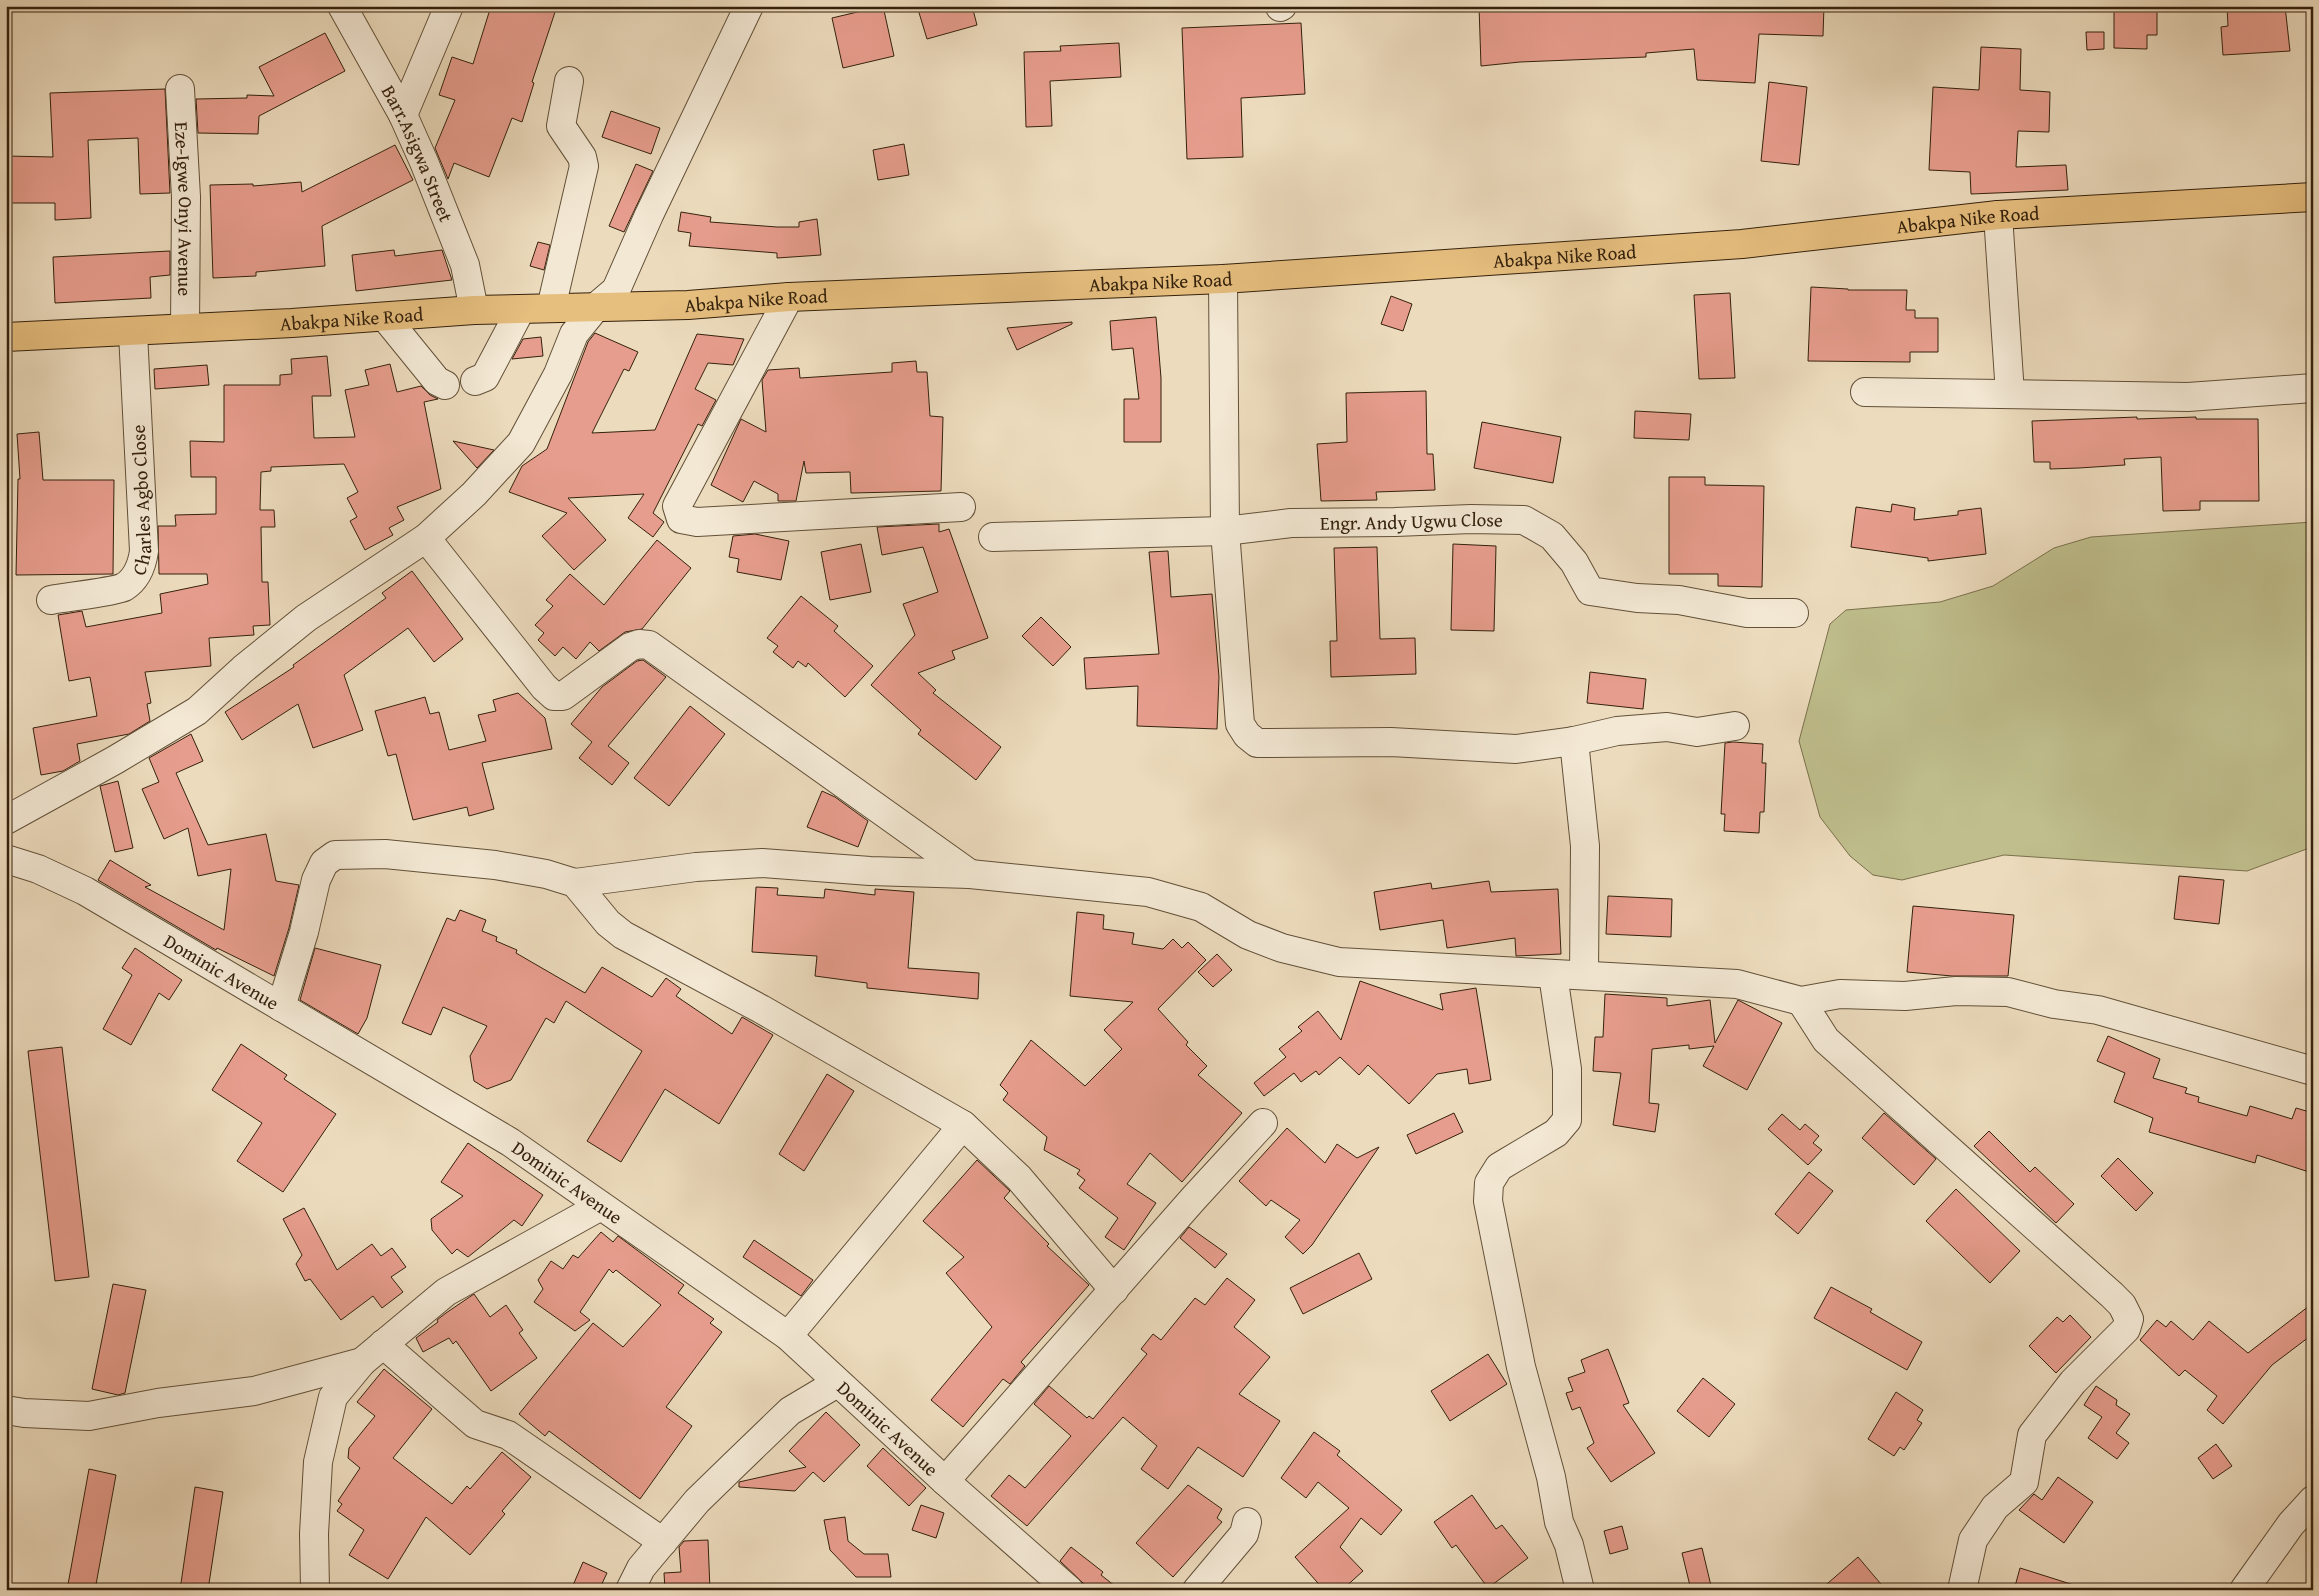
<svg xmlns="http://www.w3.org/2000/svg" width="2319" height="1596" font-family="'Gentium Book Plus',serif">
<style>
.green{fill:#bfbe8c;stroke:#7a704c}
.building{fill:#e79d8d;stroke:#34210c}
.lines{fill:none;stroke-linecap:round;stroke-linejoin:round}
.minor-casing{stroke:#625038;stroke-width:30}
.major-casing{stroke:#34210c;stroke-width:30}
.minor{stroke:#f3e8d4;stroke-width:28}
.major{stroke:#e6be7e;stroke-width:28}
.labels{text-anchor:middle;stroke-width:4;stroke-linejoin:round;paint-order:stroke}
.street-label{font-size:19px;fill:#34210c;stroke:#f3e8d4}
</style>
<rect width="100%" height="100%" fill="#ecdbbd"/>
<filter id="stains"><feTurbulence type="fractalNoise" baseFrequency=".004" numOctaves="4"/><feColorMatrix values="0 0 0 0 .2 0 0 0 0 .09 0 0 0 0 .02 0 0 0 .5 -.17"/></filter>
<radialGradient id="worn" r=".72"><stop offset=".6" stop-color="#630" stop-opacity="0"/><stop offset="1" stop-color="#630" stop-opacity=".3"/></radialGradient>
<path class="green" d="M2313 522 2312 847 2247 871 2004 855 1902 880 1873 875 1850 856 1820 817 1799 741 1830 624 1846 610 1940 602 1993 586 2054 548 2091 537Z"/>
<g class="building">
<path d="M491 6H557L532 82 534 83 522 122 512 118 489 177 454 163 448 179 435 148 455 100 439 95 452 57 473 64Z"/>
<path d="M883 6 894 56 843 68 832 18Z"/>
<path d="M917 6H972L977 25 927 39Z"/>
<path d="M1479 6H1824L1823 36 1759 34 1755 83 1697 80 1694 49 1646 53V57L1520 62 1481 66Z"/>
<path d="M2114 6H2157V35H2147V49L2114 48Z"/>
<path d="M2227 6H2285L2290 51 2223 55 2221 27 2228 26Z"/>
<path d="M1301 23 1305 94 1241 98 1243 157 1187 159 1182 28Z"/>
<path d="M2086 32H2104V49L2087 50Z"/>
<path d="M325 33 345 71 259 116 258 134 198 133 196 99 247 98V95L274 96 259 67Z"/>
<path d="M1119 43 1121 77 1050 81 1052 126 1026 127 1024 52 1061 51 1060 46Z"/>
<path d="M1981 47 2021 49 2020 90 2050 92 2049 132 2018 131 2016 167 2066 165 2068 190 1971 194 1970 172 1929 170 1933 87 1979 90Z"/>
<path d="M1769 82 1807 87 1799 165 1761 161Z"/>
<path d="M165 89 170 193 140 194 138 138 88 140 91 218 55 220V203H6V156L53 157 50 93Z"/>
<path d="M611 111 660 128 651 154 602 137Z"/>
<path d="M904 144 909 175 878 180 873 150Z"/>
<path d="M395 145 413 180 322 226 325 266 256 272V276L213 278 210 185 253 184V186L301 182 302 192Z"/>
<path d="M636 164 653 171 624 232 609 226Z"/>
<path d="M681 212 711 217 710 222 777 227H799V222L817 219 821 255 777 258V253L689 246 691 233 678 231Z"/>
<path d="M538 242 550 245 544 270 530 266Z"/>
<path d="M394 250 395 256 442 250 452 280 356 291 352 255Z"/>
<path d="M170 251V275L150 277 151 298 55 303 53 257Z"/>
<path d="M1811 287 1848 289V290H1907L1906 310H1915V318H1938V352H1910V362L1808 361Z"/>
<path d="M1730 293 1735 378 1699 379 1694 295Z"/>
<path d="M1391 296 1412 304 1403 331 1381 324Z"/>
<path d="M1156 317 1161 378V442H1124V399H1139L1133 348 1112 350 1110 321Z"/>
<path d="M1072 322V324L1017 350 1007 328Z"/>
<path d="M595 333 638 352 629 371 624 369 592 433 655 430 697 334 744 339 733 365 708 363 695 389 716 400 702 426 698 424 653 513 664 522 653 537 628 518 644 494 568 498 606 540 574 570 542 536 567 513 509 492 522 466 547 449 588 342Z"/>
<path d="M541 337 543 356 512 359 523 339Z"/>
<path d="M327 356 331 396H312L314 438 355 437 345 390 369 385 365 370 390 364 397 392 421 386 430 395 438 399 424 402 441 489 397 507 404 520 389 528 393 535 365 550 350 521 357 517 347 498 358 492 344 464 271 467V471L261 472 260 510H274L275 527H261L262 582H268L270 625 253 626 254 635 209 638 211 666 145 672 151 703 147 704 150 721 129 734 77 744 80 761 63 771 41 775 33 728 97 716 90 677 69 681 58 615 82 611 86 627 162 613 160 594 208 584 207 574H159L158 526H176L175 515 216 514V477H191L190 441 224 442V385H280V375L292 374 291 359Z"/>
<path d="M916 361 917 372H927L930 416 943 417 941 491 851 493 850 472 806 473 804 461 796 501H778V494L754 481 743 502 711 485 741 419 766 432 762 380 768 370 799 368 800 378 892 372V363Z"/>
<path d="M207 365 209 385 155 389 154 369Z"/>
<path d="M1426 391 1427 454H1433L1435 490 1376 492 1377 500 1321 501 1317 444 1347 442 1346 393Z"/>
<path d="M1635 411 1691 414 1689 440 1634 438Z"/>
<path d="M2137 417V419L2196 417V419H2258L2259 501H2200V510L2163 511 2161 457 2124 459 2125 465 2079 468 2050 469V462H2034L2032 421Z"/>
<path d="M1482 422 1561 437 1553 483 1474 468Z"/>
<path d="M39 432 43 480H114L113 574 16 575 18 479H20L17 434Z"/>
<path d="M453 441 494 450 477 468Z"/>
<path d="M1669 477H1705V485L1764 486 1762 587 1718 586V574H1669Z"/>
<path d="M1892 504 1915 508 1914 520 1958 515V511L1981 508 1986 554 1928 561V558L1851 547 1856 507 1891 512Z"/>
<path d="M939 524V532L949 529 988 638 952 651 955 659 918 673 936 690 933 693 1001 747 976 780 918 734 921 730 871 685 915 635 903 604 938 592 923 547 882 555 877 527Z"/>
<path d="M755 534 789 541 781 580 737 572 739 559 729 557 733 536Z"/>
<path d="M657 540 691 568 642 629 625 632 599 651 590 642 576 659 563 647 555 656 538 640 544 633 535 625 553 606 546 600 570 574 604 605Z"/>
<path d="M861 544 871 592 830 600 821 552Z"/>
<path d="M1453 544 1496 546 1494 631 1451 630Z"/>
<path d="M1377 547 1380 639 1415 638 1416 674 1331 677 1330 641H1337L1334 548Z"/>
<path d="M1168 551 1171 597 1212 594 1219 677 1217 729 1137 726 1138 686 1086 689 1084 658 1159 654 1149 552Z"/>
<path d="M412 571 463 639 434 662 408 628 344 675 363 730 313 748 298 704 242 740 225 712 294 667 293 665 386 598 382 593Z"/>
<path d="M801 596 838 626 834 631 873 666 845 697 808 663 806 667 798 661 793 668 773 652 778 646 767 638Z"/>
<path d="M1041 617 1071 647 1053 666 1022 636Z"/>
<path d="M643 660 666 677 608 746 629 763 612 785 579 758 592 742 571 724 602 687 637 661Z"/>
<path d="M1590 672 1646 679 1643 709 1587 703Z"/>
<path d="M518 693 545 718 552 749 482 763 494 809 469 816 467 807 413 820 396 754 388 756 375 711 425 697 430 714 439 712 449 750 486 741 478 715 496 711 493 700Z"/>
<path d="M690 706 725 734 669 806 634 778Z"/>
<path d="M191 734 203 761 176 773 208 845 266 834 276 881 299 885 289 928 274 976 217 948 216 950 98 880 110 860 151 885 145 887 224 930 231 869 198 876 188 828 164 839 142 789 159 782 149 758Z"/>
<path d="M1733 742 1763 744 1762 763H1766L1764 812H1760L1759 833 1724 831 1725 814H1721L1725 743Z"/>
<path d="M118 781 133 848 115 852 100 786Z"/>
<path d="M822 791 835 797 868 821 858 847 807 827Z"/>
<path d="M2179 876 2224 880 2219 924 2174 919Z"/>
<path d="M1489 881 1491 892 1558 889 1561 954 1516 956 1515 938 1447 948 1443 920 1380 930 1374 892 1431 883 1432 889Z"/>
<path d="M756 887 778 888 777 895 824 898 825 889 875 895V889L914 892 908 968 979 973 978 999 867 988V983L815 976 817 956 752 952Z"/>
<path d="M1608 896 1672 899 1671 937 1606 934Z"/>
<path d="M1913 906 2014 915 2008 976H1952L1907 972Z"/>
<path d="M460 910 486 920 482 931 497 937 496 941 517 950 516 953 585 993 602 967 652 997 666 978 681 989 676 996 732 1034 742 1017 773 1035 719 1124 665 1089 621 1162 587 1141 642 1051 566 1001 554 1023 546 1018 511 1080 487 1089 474 1081 470 1056 487 1026 443 1007 431 1035 402 1023 447 918 455 921Z"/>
<path d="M1077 912 1104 915 1103 929 1134 933 1132 944 1163 949 1173 939 1182 948 1188 942 1206 960 1158 1009 1188 1042 1186 1045 1207 1066 1198 1075 1242 1113 1182 1182 1150 1153 1127 1184 1156 1203 1124 1250 1105 1237 1118 1218 1079 1188 1085 1180 1077 1174 1080 1170 1044 1150 1047 1137 1003 1100 1008 1093 1000 1085 1031 1040 1085 1086 1122 1049 1104 1030 1133 1002 1070 996Z"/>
<path d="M135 948 182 980 169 1000 159 993 131 1045 103 1029 132 975 122 968Z"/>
<path d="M315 948 381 965 367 1018 358 1034 300 1000Z"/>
<path d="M1217 954 1232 970 1213 987 1198 972Z"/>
<path d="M1360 981 1443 1010 1440 994 1476 988 1491 1080 1469 1084 1467 1069 1437 1074 1409 1104 1368 1065 1359 1075 1340 1057 1319 1075 1316 1071 1301 1082 1294 1073 1264 1096 1254 1083 1286 1057 1279 1049 1302 1031 1298 1027 1318 1011 1341 1040Z"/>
<path d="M1605 994 1667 998V1006L1710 1000 1715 1043 1738 1000 1782 1023 1747 1090 1703 1066 1714 1046 1689 1049V1045L1652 1049 1649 1103 1659 1104 1655 1132 1613 1125 1621 1073 1593 1071 1595 1037H1603Z"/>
<path d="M2108 1036 2160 1059 2153 1078 2187 1088 2185 1093 2199 1097 2198 1102 2247 1116 2250 1106 2292 1119 2296 1108 2313 1113V1161L2309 1172 2257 1155 2255 1163 2149 1132 2153 1118 2114 1102 2125 1073 2097 1061Z"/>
<path d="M241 1044 287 1075 284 1079 336 1114 283 1192 237 1161 262 1123 212 1090Z"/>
<path d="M62 1047 89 1277 55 1281 28 1051Z"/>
<path d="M827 1074 854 1091 804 1171 779 1154Z"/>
<path d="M1454 1113 1463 1132 1416 1154 1407 1135Z"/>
<path d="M1884 1113 1936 1159 1914 1185 1862 1138Z"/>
<path d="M1782 1114 1800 1130 1805 1124 1819 1136 1813 1143 1822 1150 1808 1165 1768 1129Z"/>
<path d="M1287 1128 1325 1163 1337 1144 1357 1158 1379 1147 1312 1245 1303 1254 1285 1237 1300 1220 1271 1200 1266 1206 1239 1181Z"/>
<path d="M1989 1131 2030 1172 2035 1167 2074 1204 2056 1223 1974 1146Z"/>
<path d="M468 1143 543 1195 522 1226 514 1220 468 1257 457 1249 452 1254 432 1230 431 1219 463 1196 441 1182Z"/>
<path d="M2118 1158 2153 1193 2136 1211 2101 1176Z"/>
<path d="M977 1160 1010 1191 1004 1198 1049 1244 1047 1246 1089 1285 1021 1362 1025 1366 1010 1384 1003 1379 963 1427 931 1400 992 1327 946 1273 964 1257 923 1221Z"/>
<path d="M1809 1172 1833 1191 1798 1234 1775 1214Z"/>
<path d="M1956 1189 2020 1251 1990 1283 1926 1221Z"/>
<path d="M304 1208 337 1270 372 1244 381 1256 392 1248 406 1267 391 1277 403 1292 382 1308 373 1296 341 1320 310 1279 305 1281 296 1264 302 1255 283 1219Z"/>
<path d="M1189 1227 1227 1254 1215 1268 1180 1238Z"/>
<path d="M601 1232 613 1242 618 1236 684 1285 678 1293 714 1319 710 1323 722 1332 666 1407 692 1426 640 1499 549 1431 545 1436 519 1414 593 1323 623 1347 661 1305 616 1270 613 1273 609 1269 580 1312 590 1320 575 1331 534 1302 543 1289 538 1280 551 1261 563 1269 573 1255 578 1258Z"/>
<path d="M754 1240 813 1280 801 1296 743 1257Z"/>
<path d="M1359 1253 1372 1279 1303 1314 1290 1288Z"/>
<path d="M1227 1278 1255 1300 1234 1327 1270 1357 1239 1394 1280 1421 1243 1477 1198 1447 1168 1489 1141 1469 1157 1446 1123 1417 1027 1526 991 1496 1009 1475 1025 1488 1071 1436 1034 1404 1049 1386 1087 1418 1089 1416 1093 1419 1147 1354 1141 1349 1153 1334 1161 1340 1195 1298 1205 1305Z"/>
<path d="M113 1284 146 1290 125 1393 118 1395 92 1389Z"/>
<path d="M1831 1287 1872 1309 1870 1312 1922 1342 1907 1370 1814 1318Z"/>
<path d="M474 1294 490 1317 506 1305 523 1330 519 1333 537 1358 491 1391 456 1341 453 1344 449 1338 423 1352 416 1338 438 1322 437 1320 446 1313Z"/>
<path d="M2313 1303V1334L2272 1365 2223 1424 2207 1410 2217 1396 2185 1370 2179 1376 2140 1340 2157 1320 2166 1327 2171 1321 2193 1340 2209 1321 2248 1353Z"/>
<path d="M2070 1315 2091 1337 2056 1373 2029 1346 2057 1317 2063 1322Z"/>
<path d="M1608 1349 1629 1403 1623 1405 1655 1453 1611 1482 1587 1448 1594 1443 1580 1407 1572 1410 1566 1393 1573 1391 1568 1378 1585 1372 1581 1360Z"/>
<path d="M1488 1354 1507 1384 1450 1421 1431 1391Z"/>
<path d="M384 1369 432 1409 393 1458 452 1504 467 1486 470 1489 502 1452 531 1477 502 1511 505 1514 470 1555 426 1517 388 1579 349 1555 364 1530 337 1511 342 1504 338 1501 360 1468 348 1458 349 1448 375 1416 357 1402Z"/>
<path d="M1703 1378 1735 1404 1709 1437 1677 1411Z"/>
<path d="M2096 1386 2117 1400 2116 1405 2130 1414 2116 1433 2129 1443 2117 1459 2088 1438 2102 1417 2084 1405Z"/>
<path d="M1896 1392 1923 1410 1917 1420 1922 1423 1904 1450 1900 1447 1894 1456 1868 1439Z"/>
<path d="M826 1412 860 1445 824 1482 813 1472 795 1491 739 1487V1482L806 1467 789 1451Z"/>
<path d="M1314 1432 1340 1451 1337 1455 1402 1510 1381 1535 1361 1518 1340 1547 1363 1571 1342 1590H1324L1295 1557 1349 1508 1318 1482 1306 1498 1281 1478Z"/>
<path d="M2216 1444 2232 1466 2213 1479 2198 1458Z"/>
<path d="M883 1448 926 1488 909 1506 867 1466Z"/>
<path d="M89 1469 116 1475 95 1590H67Z"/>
<path d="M2058 1477 2093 1502 2064 1543 2019 1510 2034 1494 2042 1500Z"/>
<path d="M1188 1485 1222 1509 1217 1518 1222 1522 1173 1577 1136 1543Z"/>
<path d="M195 1487 223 1492 208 1590H180Z"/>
<path d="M1472 1495 1496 1529 1502 1525 1528 1558 1488 1588 1456 1545 1452 1548 1434 1522Z"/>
<path d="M921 1505 944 1513 936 1538 912 1530Z"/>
<path d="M845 1517 848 1541 864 1554H888L891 1577H856L830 1550 824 1520Z"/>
<path d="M1622 1526 1628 1549 1610 1554 1604 1531Z"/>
<path d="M708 1540 710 1590H665L664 1573 681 1572 679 1547 684 1541Z"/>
<path d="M1071 1547 1103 1572 1101 1575 1120 1590H1091L1083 1583 1060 1561Z"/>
<path d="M1702 1548 1712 1590H1691L1682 1553Z"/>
<path d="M1858 1557 1886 1590H1820Z"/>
<path d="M583 1562 607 1573 599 1590H571Z"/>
<path d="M2020 1568 2077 1586 2076 1590H2014Z"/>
</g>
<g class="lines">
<defs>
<g id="minor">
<path id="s1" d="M342 6 403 115 424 162 465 265 474 310"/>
<path d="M1280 7 1282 6"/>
<path id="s2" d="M180 89 186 197 185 328"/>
<path d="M403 115 449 6"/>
<path d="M1998 215 2010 394"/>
<path d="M1223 279 1225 531 1240 724 1247 735 1257 743 1391 742 1516 749 1574 741 1617 731 1667 727 1697 732 1735 726"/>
<path d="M789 297 677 506 681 519 697 522 961 507"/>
<path d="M551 308 584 166 582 157 561 126 569 81"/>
<path d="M385 317 437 381 445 385"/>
<path d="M475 381 485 377 521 309"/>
<path d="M1865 392 2188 397 2313 388"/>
<path id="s3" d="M993 537 1225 531 1291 523 1395 522 1471 519 1524 520 1552 536 1574 562 1590 591 1637 598 1679 600 1747 613H1794"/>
<path d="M426 538 544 687 554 696H563L630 647 639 644 649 645 970 874"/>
<path id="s4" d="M51 600C66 597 114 592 124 587 137 579 142 565 144 551L133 333"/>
<path d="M1574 741 1585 846 1584 975"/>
<path d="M6 820 115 760 197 711 243 669 306 618 426 538 474 494 521 443 558 374 574 334 596 307 616 290 649 215 749 6"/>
<path id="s5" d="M6 859 38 869 85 891 510 1142 788 1336 945 1481 1069 1590"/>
<path d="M575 883 696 867 762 863 870 871 970 874 1148 892 1201 907 1248 935 1282 948 1339 962 1737 984 1801 1001 1840 994 1905 996 1956 991 2008 992 2054 1004 2098 1010 2313 1071"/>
<path d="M1553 975 1567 1069V1120L1556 1133 1499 1167 1489 1183 1488 1201 1521 1367 1551 1477 1559 1522 1569 1545 1580 1590"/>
<path d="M1801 1001 1826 1040 2112 1295 2122 1305 2129 1319 2126 1329 2073 1382 2032 1435 2024 1482 1995 1507 1973 1540 1962 1590"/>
<path d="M281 1007 304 932 316 880 324 863 335 855 385 854 495 865 546 874 575 883 608 923 623 935 761 1009 963 1125 1019 1178 1114 1290"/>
<path d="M788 1336 963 1125"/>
<path d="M383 1344 475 1424 508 1435 663 1542"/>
<path d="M6 1410 24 1413 89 1416 158 1403 254 1391 362 1362"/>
<path d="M945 1481 1194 1198 1263 1123"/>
<path d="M315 1590 314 1534 318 1462 333 1397 362 1362 446 1292 601 1206"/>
<path d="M630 1590 641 1568 697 1501 733 1466 790 1411 837 1383"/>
<path d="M1197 1590 1244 1534 1247 1522"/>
<path d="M2244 1590 2291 1524 2313 1500"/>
</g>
<g id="major">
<path id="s6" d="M6 337 292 323 474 310 688 305 789 297 1223 279 1742 244 1998 215 2313 197"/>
</g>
</defs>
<use href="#minor" class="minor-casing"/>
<use href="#major" class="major-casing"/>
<use href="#minor" class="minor"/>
<use href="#major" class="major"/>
</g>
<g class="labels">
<g class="street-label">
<text dy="7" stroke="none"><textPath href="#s1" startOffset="166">Barr.Asigwa Street</textPath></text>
<text dy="7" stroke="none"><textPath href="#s2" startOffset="120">Eze-Igwe Onyi Avenue</textPath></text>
<text dy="7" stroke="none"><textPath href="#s6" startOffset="1966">Abakpa Nike Road</textPath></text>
<text dy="7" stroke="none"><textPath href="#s6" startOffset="1561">Abakpa Nike Road</textPath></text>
<text dy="7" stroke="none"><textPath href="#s6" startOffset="1156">Abakpa Nike Road</textPath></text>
<text dy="7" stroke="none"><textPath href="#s6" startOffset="751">Abakpa Nike Road</textPath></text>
<text dy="7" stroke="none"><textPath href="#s6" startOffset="346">Abakpa Nike Road</textPath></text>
<text dy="7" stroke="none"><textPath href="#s4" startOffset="168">Charles Agbo Close</textPath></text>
<text dy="7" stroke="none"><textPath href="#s3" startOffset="419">Engr. Andy Ugwu Close</textPath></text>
<text dy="7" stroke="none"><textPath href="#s5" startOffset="244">Dominic Avenue</textPath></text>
<text dy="7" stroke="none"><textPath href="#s5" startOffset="649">Dominic Avenue</textPath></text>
<text dy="7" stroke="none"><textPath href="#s5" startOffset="1054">Dominic Avenue</textPath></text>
</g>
</g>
<rect width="2319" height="1596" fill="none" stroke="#ecdbbd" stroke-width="25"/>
<rect x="8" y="8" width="2304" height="1581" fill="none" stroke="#34210c" stroke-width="2.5"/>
<rect x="12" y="12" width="2294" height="1571" fill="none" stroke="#34210c"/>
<rect width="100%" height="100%" filter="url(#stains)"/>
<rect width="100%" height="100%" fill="url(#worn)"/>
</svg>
